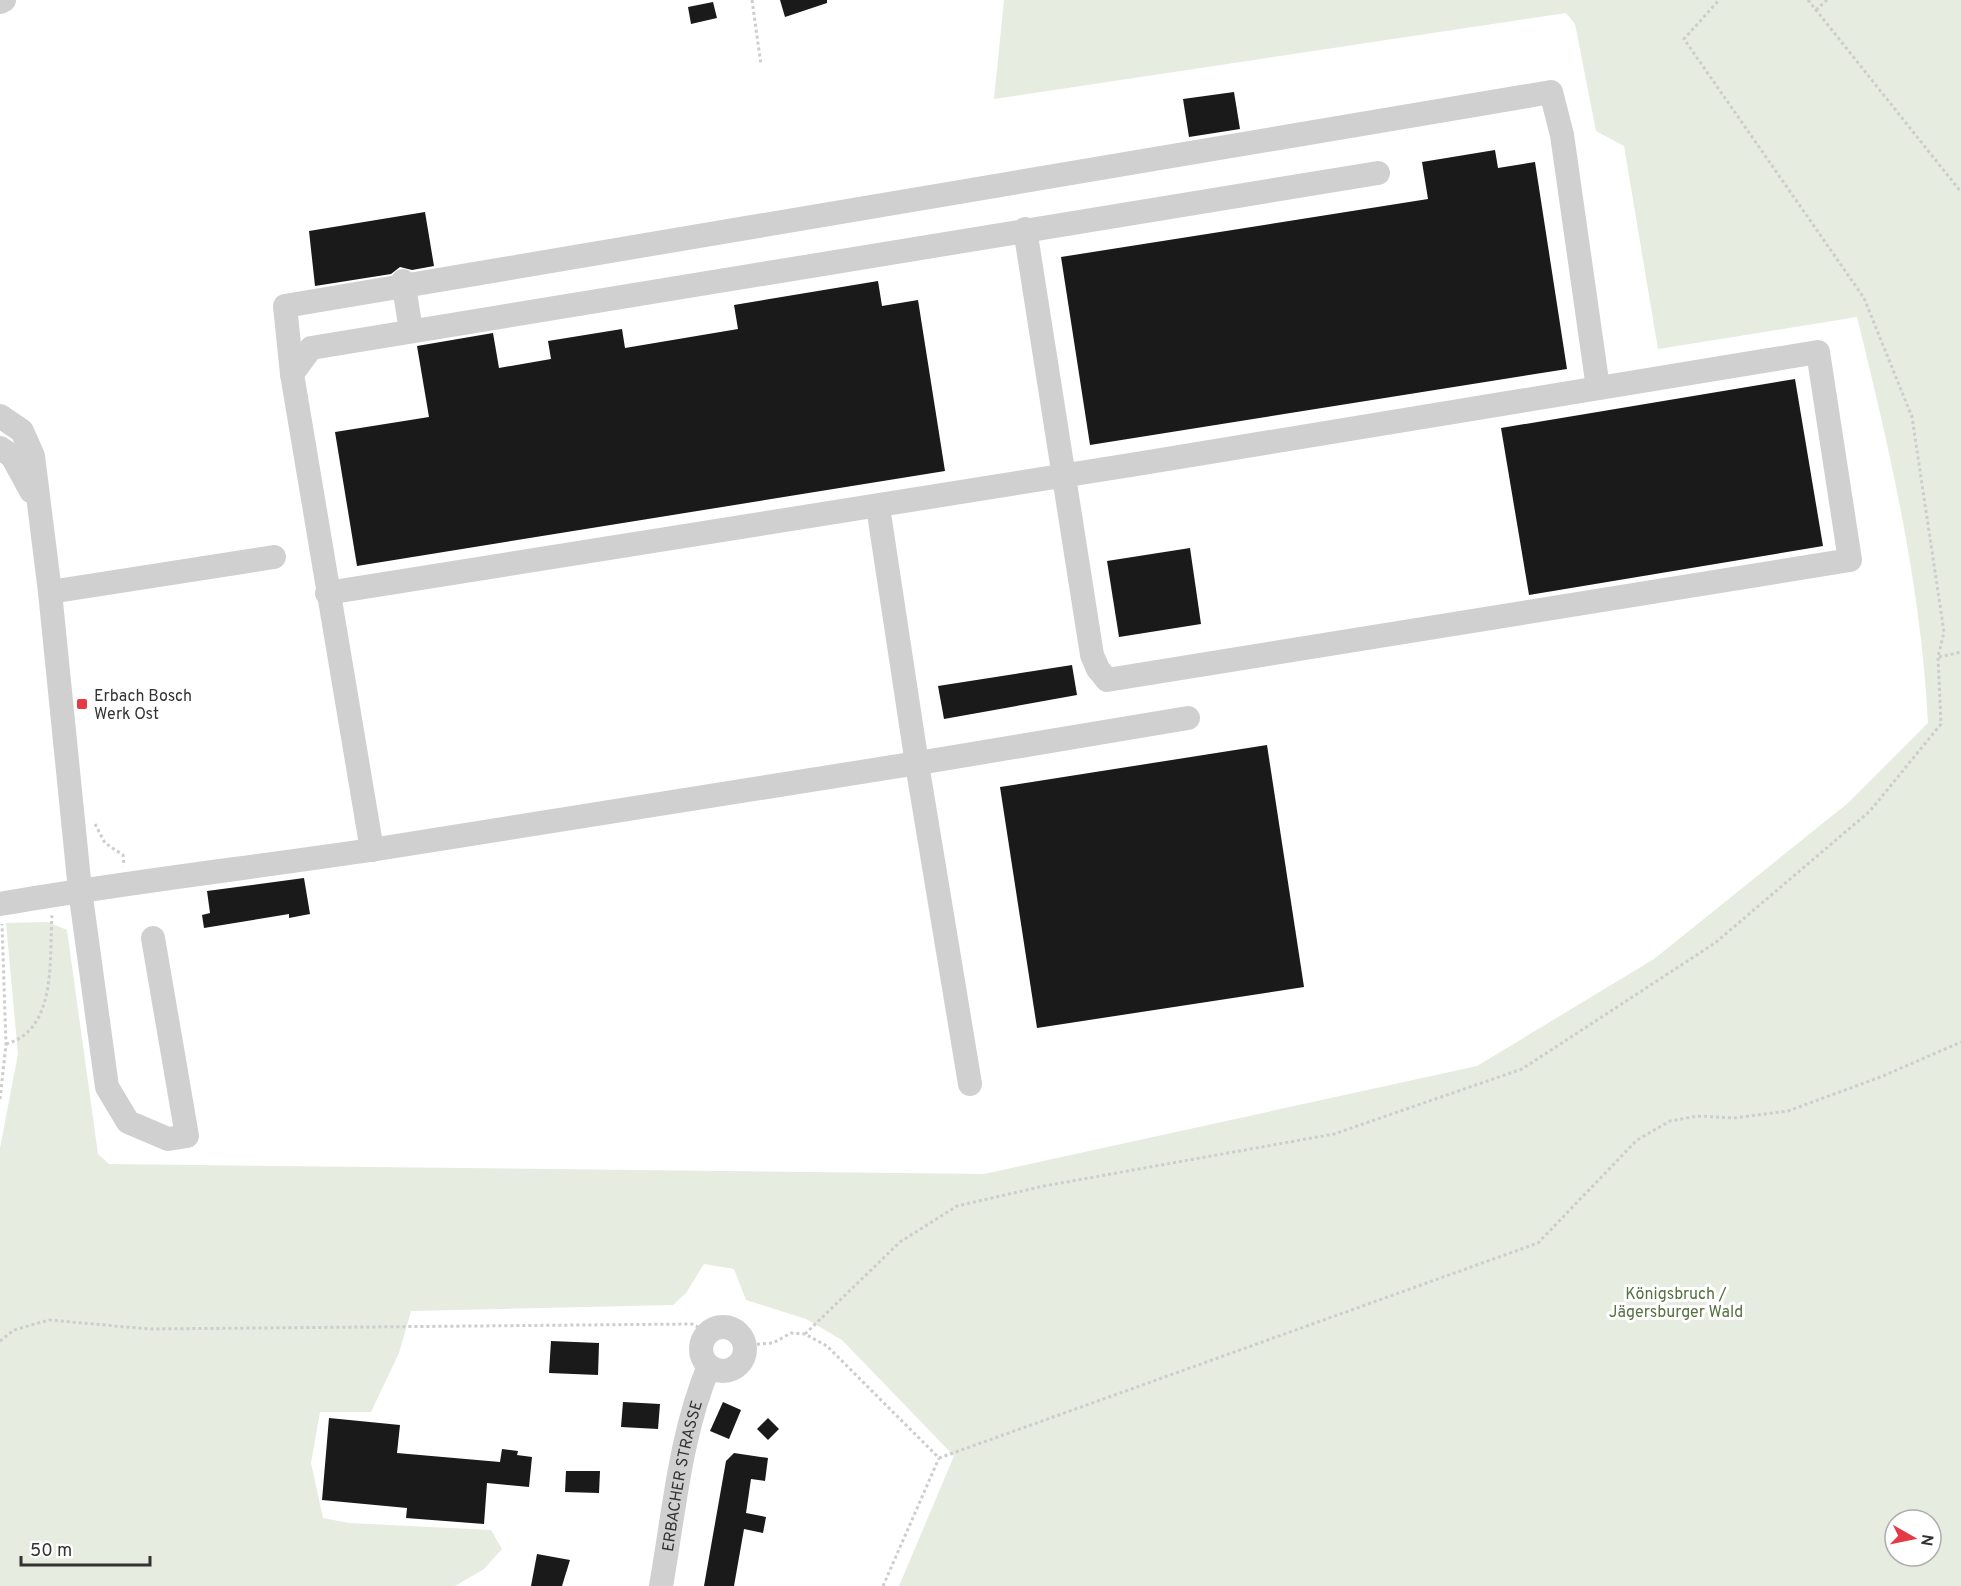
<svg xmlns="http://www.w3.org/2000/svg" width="1961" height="1586" font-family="Overpass,sans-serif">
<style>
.green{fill:#e6ecdf;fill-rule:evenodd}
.building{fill:#1a1a1a}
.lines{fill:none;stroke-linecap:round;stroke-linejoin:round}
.path{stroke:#cdcdcd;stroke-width:3;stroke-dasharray:3 3;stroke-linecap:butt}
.minor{stroke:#d0d0d0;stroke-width:24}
.poi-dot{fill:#e63946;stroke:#fff;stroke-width:2}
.labels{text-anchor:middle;stroke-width:6;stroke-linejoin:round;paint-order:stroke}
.poi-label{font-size:16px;fill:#333;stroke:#fff;text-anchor:start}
.park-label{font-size:16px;fill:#56703f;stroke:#fff}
.street-label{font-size:16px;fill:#333;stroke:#fff}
</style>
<rect width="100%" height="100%" fill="#fff"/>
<path class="green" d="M1004 0H1961V1586H899L954 1456 842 1340 806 1319 746 1300 734 1269 704 1264 686 1293 673 1305 411 1311 399 1353 371 1412H320L311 1463 323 1518 349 1523 491 1530 502 1549 484 1569 455 1586H0V1148L18 1054 6 923 48 922 67 930 98 1154 109 1164 984 1174 1477 1066 1654 959 1848 803 1928 723C1921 584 1890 451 1857 317L1658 349 1624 146 1596 131 1575 24 1566 13 994 99ZM1895 1520H1931V1556H1895Z"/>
<g class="building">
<path d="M780 0H827V3L785 17Z"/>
<path d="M713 2 717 18 691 24 688 7Z"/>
<path d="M1234 92 1240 129 1189 137 1183 99Z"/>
<path d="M1495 150 1498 168 1535 162 1567 369 1090 445 1061 257 1428 199 1422 162Z"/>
<path d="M425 212 434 266 412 270 400 267 391 274 315 286 309 231Z"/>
<path d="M878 281 882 306 918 300 945 471 357 566 335 432 429 417 417 346 493 333 499 368 551 359 548 341 622 329 625 348 738 329 734 305Z"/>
<path d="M1795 379 1823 546 1529 595 1501 428Z"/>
<path d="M1190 548 1201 624 1119 637 1107 561Z"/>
<path d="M1072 665 1077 695 944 719 938 686Z"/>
<path d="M1267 745 1304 987 1037 1028 1000 787Z"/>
<path d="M304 878 310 914 289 918V914L204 928 202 915 210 913 207 891Z"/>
<path d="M551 1341 599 1343 598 1375 549 1373Z"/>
<path d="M623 1402 660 1404 658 1429 621 1427Z"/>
<path d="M723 1402 741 1410 729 1439 710 1431Z"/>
<path d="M329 1418 400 1425 397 1453 500 1462 502 1449 518 1451 517 1455 532 1457 529 1487 487 1483 484 1524 406 1518 407 1508 322 1500Z"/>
<path d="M768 1418 779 1429 768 1440 757 1429Z"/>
<path d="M734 1453 768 1458 765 1481 751 1479 746 1513 766 1517 763 1533 744 1529 734 1586H704L726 1461Z"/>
<path d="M566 1471H600L599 1493 565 1492Z"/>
<path d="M537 1554 570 1560 562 1586H531Z"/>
</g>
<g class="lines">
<g class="path">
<path d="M752 0 761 65"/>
<path d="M1808 0 1961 192"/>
<path d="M1816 10 1827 0"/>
<path d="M1939 657 1961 652"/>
<path d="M95 824 105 843 123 855 124 866"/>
<path d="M6 1044C58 1030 49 956 52 915"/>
<path d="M0 1099 6 1044 2 924"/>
<path d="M805 1334 900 1242 957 1206 1044 1186 1334 1134 1522 1069 1715 943 1870 811 1941 724 1938 657 1944 632 1912 417 1864 298 1684 39 1719 0"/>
<path d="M0 1341 14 1330 49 1320 149 1329 692 1324 708 1332"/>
<path d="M745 1345 773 1343 791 1333 805 1334 827 1346 939 1458 1538 1243 1637 1140 1670 1121 1698 1116 1734 1118 1788 1111 1883 1076 1961 1042"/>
<path d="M883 1586 939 1458"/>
</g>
<g class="minor">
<path d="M0 2 4 0"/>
<path d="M403 281 411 330"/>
<path d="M292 374 285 306 1551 92 1562 135 1598 388"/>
<path d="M0 416 22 431 33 456 50 592 80 890 107 1087 128 1122 168 1139 187 1136 153 938"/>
<path d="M0 448 12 456 31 491"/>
<path d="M878 507 917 764 970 1084"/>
<path d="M50 592 274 557"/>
<path d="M327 593C825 516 1321 434 1818 352L1850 560 1107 680 1098 669 1092 655 1025 229"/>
<path d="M372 850 292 374 311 348 1378 173"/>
<path d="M0 904C125 882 251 868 377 849 647 807 918 764 1188 718"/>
<circle cx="723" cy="1349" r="22"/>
<path id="s1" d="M661 1586C674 1513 680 1435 709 1366"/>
</g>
</g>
<rect class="poi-dot" x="76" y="698" width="12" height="12" rx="3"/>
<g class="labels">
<g class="poi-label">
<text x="94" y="701">Erbach Bosch<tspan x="94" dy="18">Werk Ost</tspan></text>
</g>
<g class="park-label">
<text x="1676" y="1299">Königsbruch /<tspan x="1676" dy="18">Jägersburger Wald</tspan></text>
</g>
<g class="street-label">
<text dy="6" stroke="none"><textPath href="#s1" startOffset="112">ERBACHER STRASSE</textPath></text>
</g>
</g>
<g transform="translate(1913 1538) rotate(99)"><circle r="28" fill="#ffffff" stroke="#adadad" stroke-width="1.5"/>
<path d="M0-4.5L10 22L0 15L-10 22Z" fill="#e63946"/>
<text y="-9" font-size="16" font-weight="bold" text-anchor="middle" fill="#333333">N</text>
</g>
<path d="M21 1556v9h129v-9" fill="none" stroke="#333333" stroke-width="3"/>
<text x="30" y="1556" font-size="18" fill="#333333" stroke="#ffffff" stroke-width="4.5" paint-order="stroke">50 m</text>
</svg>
